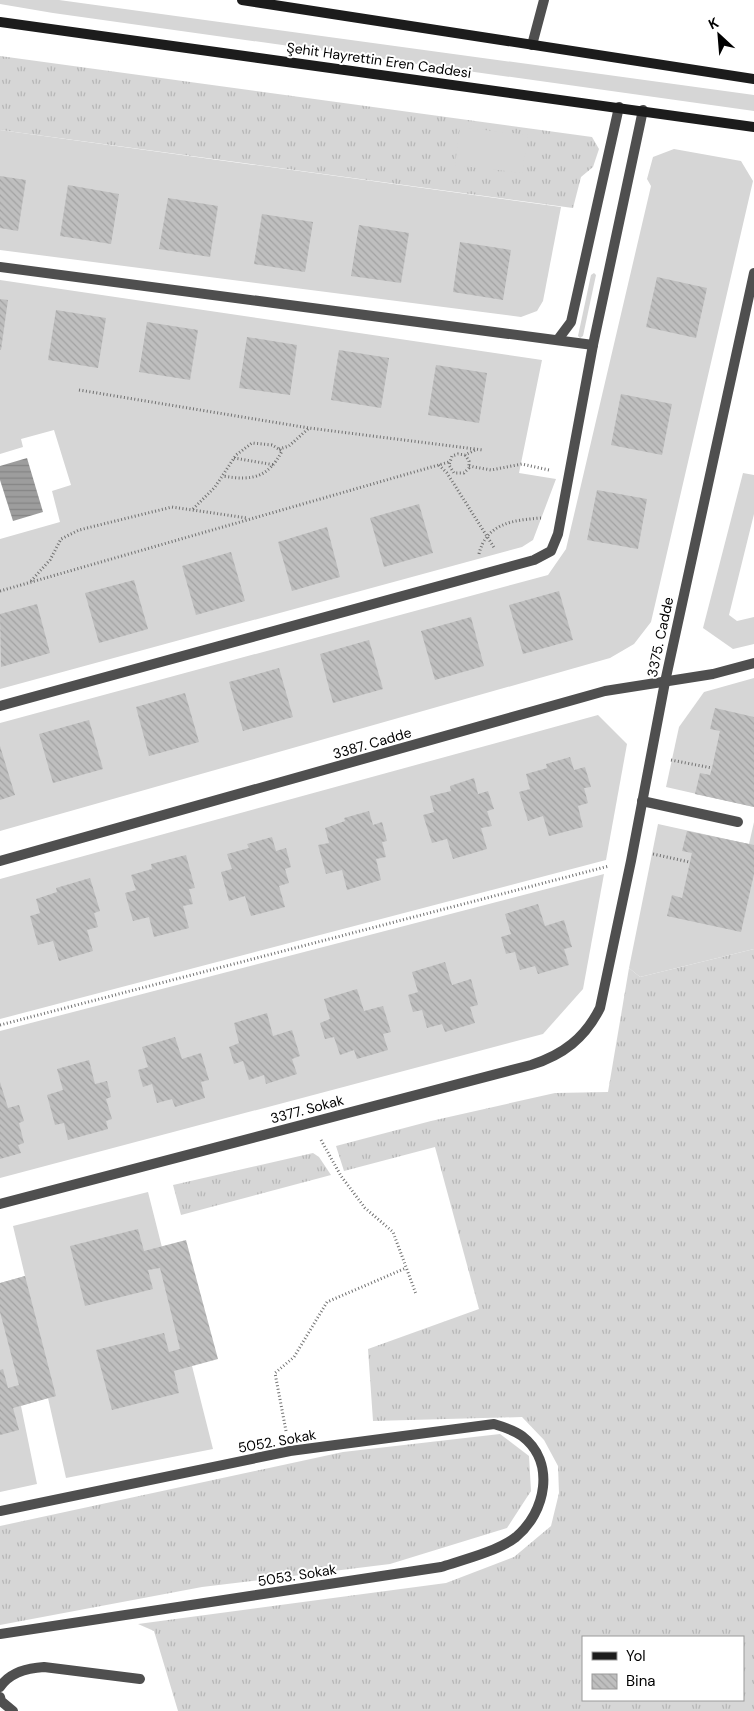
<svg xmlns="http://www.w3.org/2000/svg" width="754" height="1711" font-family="'DM Sans',sans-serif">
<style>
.grass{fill:url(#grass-tufts);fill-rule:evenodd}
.garden{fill:#d6d6d6}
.water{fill:url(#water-rules)}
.building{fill:url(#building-back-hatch)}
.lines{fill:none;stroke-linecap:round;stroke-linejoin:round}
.path{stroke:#717171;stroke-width:3;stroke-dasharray:1 2.5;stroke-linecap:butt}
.service{stroke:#4f4f4f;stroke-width:10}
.minor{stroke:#4f4f4f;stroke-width:10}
.secondary{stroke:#1c1c1c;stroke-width:10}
.labels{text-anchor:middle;stroke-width:4;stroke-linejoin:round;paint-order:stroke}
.street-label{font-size:14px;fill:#000;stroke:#fff}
</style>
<defs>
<pattern id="grass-tufts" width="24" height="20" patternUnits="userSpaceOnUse" patternTransform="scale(1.25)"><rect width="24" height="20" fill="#d6d6d6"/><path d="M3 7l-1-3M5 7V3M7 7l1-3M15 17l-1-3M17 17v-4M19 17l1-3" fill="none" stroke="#b6b6b6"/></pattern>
<pattern id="water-rules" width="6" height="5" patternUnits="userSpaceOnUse" patternTransform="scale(1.25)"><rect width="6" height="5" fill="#9d9d9d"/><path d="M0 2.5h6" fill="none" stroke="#858585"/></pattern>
<pattern id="building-back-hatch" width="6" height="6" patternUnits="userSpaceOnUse" patternTransform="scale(1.25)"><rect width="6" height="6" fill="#bfbfbf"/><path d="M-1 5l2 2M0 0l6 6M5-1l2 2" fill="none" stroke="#a2a2a2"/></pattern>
</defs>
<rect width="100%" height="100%" fill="#fff"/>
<g class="grass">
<path d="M0 56 592 137 599 149 593 167 581 177 573 208 0 130Z"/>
<path d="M754 949V1711H178L154 1631 138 1624 446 1583 514 1557 551 1526 559 1493 558 1466 544 1440 522 1417 373 1421 368 1349 479 1309 435 1147 344 1171 336 1146 431 1121 555 1093 608 1092 629 968 640 977ZM583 1637H743V1700H583Z"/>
<path d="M313 1153 319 1157 331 1175 181 1215 173 1185Z"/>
<path d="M500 1434 529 1456 531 1491 507 1528 390 1564 202 1587 0 1625V1526L343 1452Z"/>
</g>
<g class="garden">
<path d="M0 0H59L754 95V111L53 13 0 4Z"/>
<path d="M460 127 528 135 522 173 455 165Z"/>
<path d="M0 130 561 207 543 301 537 311 521 317 0 250Z"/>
<path d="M674 149 741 161 753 181 651 622 634 644 610 658 0 831V723L548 575 566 549 651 186 647 179 653 157Z"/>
<path d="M594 273 596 275 583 336 580 338 578 336 591 275Z"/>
<path d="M0 280 542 360 519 473 556 479 533 540 522 547 0 689V539L60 522 52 491 71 485 54 430 21 439 23 447 0 454Z"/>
<path d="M743 473 754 475V514L729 615 737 621 754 617V644L733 649 703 628Z"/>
<path d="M754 678V807L666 787 679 727 704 692Z"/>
<path d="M598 715 627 744 606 860 0 1019V879Z"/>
<path d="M754 822V949L640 977 629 968 658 824 749 844Z"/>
<path d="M604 874 583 989 543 1034 0 1178V1031Z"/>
<path d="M148 1192 213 1449 66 1478 48 1398 21 1406 37 1484 0 1492V1283L25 1276 13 1226Z"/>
</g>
<path class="water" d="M27 458 43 512 13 521 0 480V466Z"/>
<g class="building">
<path d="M0 176 26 180 18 231 0 228Z"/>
<path d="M68 185 119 194 111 244 60 236Z"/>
<path d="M168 198 218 206 210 257 159 249Z"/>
<path d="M262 214 313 222 305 272 254 264Z"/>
<path d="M359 225 409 233 401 283 351 276Z"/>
<path d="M460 242 511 250 503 300 453 292Z"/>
<path d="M657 277 707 288 696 338 646 327Z"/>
<path d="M0 299 8 300 1 350H0Z"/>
<path d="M56 310 106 318 98 368 48 360Z"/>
<path d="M147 322 198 330 190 380 139 372Z"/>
<path d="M247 337 297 345 290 395 239 388Z"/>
<path d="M339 350 389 358 381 408 331 400Z"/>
<path d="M436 365 487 373 479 423 428 415Z"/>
<path d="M621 394 672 404 662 455 611 445Z"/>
<path d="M597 490 647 499 638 549 587 540Z"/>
<path d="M419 504 433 553 384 567 370 518Z"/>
<path d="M327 527 340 577 292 591 278 542Z"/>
<path d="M231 552 245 601 196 615 182 566Z"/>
<path d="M134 580 148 629 99 643 85 593Z"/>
<path d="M559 591 573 640 523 654 509 605Z"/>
<path d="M37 604 50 653 1 667 0 614Z"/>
<path d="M471 617 484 666 435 680 421 631Z"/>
<path d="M369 640 383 689 333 703 320 654Z"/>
<path d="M279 668 293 717 243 731 229 682Z"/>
<path d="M185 693 199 742 149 756 136 707Z"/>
<path d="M715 708 754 717V807L695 794 700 773 710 775 712 768 720 731 710 729Z"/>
<path d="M89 720 103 769 53 783 39 734Z"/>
<path d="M0 746 15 795 0 800Z"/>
<path d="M570 757 574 770 585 767 591 787 584 788 588 803 578 806 583 827 549 836 543 816 528 821 519 792 530 789 526 774 547 768 546 764Z"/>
<path d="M474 778 478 794 488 791 494 809 487 811 492 826 481 828 487 849 453 859 447 839 432 843 423 815 434 812 430 796 451 791 450 786Z"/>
<path d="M369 811 373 825 382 822 387 841 382 842 386 857 376 859 381 880 347 890 342 870 326 874 318 845 329 843 325 828 345 821 344 818Z"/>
<path d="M687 831 754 845V874L741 932 667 916 672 895 682 898 692 853 682 851Z"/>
<path d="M272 837 276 851 286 848 291 867 285 869 289 883 279 886 285 907 251 916 245 896 229 901 221 872 232 869 227 854 249 848 247 844Z"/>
<path d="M186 855 195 888 189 889 193 904 183 906 189 928 154 937 149 917 133 921 125 893 136 890 131 875 152 869 151 864Z"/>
<path d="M90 878 100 911 94 913 98 927 87 930 93 951 59 961 53 941 38 945 30 916 40 913 36 899 57 892 56 888Z"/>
<path d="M538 904 545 926 564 920 572 947 564 949 569 965 538 974 535 966 520 970 515 952 506 954 501 937 511 934 505 914Z"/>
<path d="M445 962 452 985 471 979 478 1005 470 1007 475 1023 445 1032 442 1024 427 1028 422 1010 413 1012 408 995 418 992 412 972Z"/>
<path d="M357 989 364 1011 383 1006 391 1032 383 1034 388 1050 357 1059 354 1050 340 1055 334 1037 325 1039 320 1023 330 1019 324 999Z"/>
<path d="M267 1013 273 1036 292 1030 300 1056 292 1059 297 1074 266 1084 264 1075 249 1080 243 1061 234 1064 229 1047 239 1043 234 1023Z"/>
<path d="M175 1037 182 1059 201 1053 209 1080 201 1082 205 1098 175 1107 172 1099 157 1103 152 1084 143 1087 138 1070 148 1067 142 1047Z"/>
<path d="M89 1060 95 1084 107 1081 111 1097 106 1099 112 1119 106 1121 108 1129 68 1140 64 1123 55 1125 47 1095 63 1090 57 1069Z"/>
<path d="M0 1082 8 1108 19 1105 24 1121 19 1123 24 1143 18 1145 21 1153 0 1159Z"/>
<path d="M138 1229 144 1251 186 1240 218 1359 174 1371 179 1393 112 1410 96 1350 164 1333 169 1352 180 1349 160 1268 148 1270 153 1289 85 1306 70 1246Z"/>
<path d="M25 1276 56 1396 13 1408 19 1430 0 1435V1370L3 1369 8 1388 19 1385 0 1312V1283Z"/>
</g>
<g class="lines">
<g class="path">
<path d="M79 390 309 428 483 450"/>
<path d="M279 449 289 446 309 428"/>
<path d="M465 455 469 461V468L464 473H454L449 465 452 456 458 454 465 455 475 450"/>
<path d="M234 458 275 465"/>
<path d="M439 465 447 473 495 549"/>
<path d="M469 466 491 470 522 464 549 470"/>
<path d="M193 509 215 487 236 455 252 443 272 445 282 451C268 478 252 481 223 476"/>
<path d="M479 554C486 523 514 520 541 518"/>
<path d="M31 581 50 560 61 539 79 530 172 507 247 518"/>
<path d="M0 591 449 462"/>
<path d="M671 760 712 768"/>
<path d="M653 854 689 862"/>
<path d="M0 1025 609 866"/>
<path d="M321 1140 341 1176 365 1208 393 1232 416 1294"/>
<path d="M286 1431 275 1373 294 1357 327 1302 406 1268"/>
</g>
<path class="service" d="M642 801 738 822"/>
<g class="minor">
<path d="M532 45 544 0"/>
<path d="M0 267 593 345"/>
<path d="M559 338 571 322 619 107"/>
<path d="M0 706 534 560 551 551 558 534 593 345 643 110"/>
<path d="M0 861 605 691 713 674 754 663"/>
<path d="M0 1204 531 1065C563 1055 585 1038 600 1008L631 861 665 682 754 273"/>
<path d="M0 1511 290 1451 494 1424C504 1427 514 1430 522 1436 556 1462 546 1512 516 1537 498 1551 463 1560 441 1567L0 1634"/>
<path d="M0 1687C10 1672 27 1668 44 1667L140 1679"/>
<path d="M0 1697 1 1701 13 1711"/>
</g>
<g class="secondary">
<path d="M242 0 754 79"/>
<path d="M0 22 754 127"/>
</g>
</g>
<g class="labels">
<g class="street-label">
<text transform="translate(379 60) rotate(8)" y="5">Şehit Hayrettin Eren Caddesi</text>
<text transform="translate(660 637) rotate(-78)" y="5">3375. Cadde</text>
<text transform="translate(372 743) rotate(-16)" y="5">3387. Cadde</text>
<text transform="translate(307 1109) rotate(-15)" y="5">3377. Sokak</text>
<text transform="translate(277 1441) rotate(-10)" y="5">5052. Sokak</text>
<text transform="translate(297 1575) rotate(-9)" y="5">5053. Sokak</text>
</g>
</g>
<rect x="582" y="1636" width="162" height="65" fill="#ffffff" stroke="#999999"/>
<rect x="592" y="1652" width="25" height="8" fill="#1c1c1c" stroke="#999999"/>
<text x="626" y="1661" font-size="15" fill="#000000">Yol</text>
<rect x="592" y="1674" width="25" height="15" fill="url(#building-back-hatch)" stroke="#999999"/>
<text x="626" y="1686" font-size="15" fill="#000000">Bina</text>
<g transform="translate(719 35) rotate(334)" stroke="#ffffff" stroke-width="4" paint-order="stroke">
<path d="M0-4L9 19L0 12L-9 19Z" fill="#000000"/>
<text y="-8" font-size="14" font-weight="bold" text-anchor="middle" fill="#000000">K</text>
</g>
</svg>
